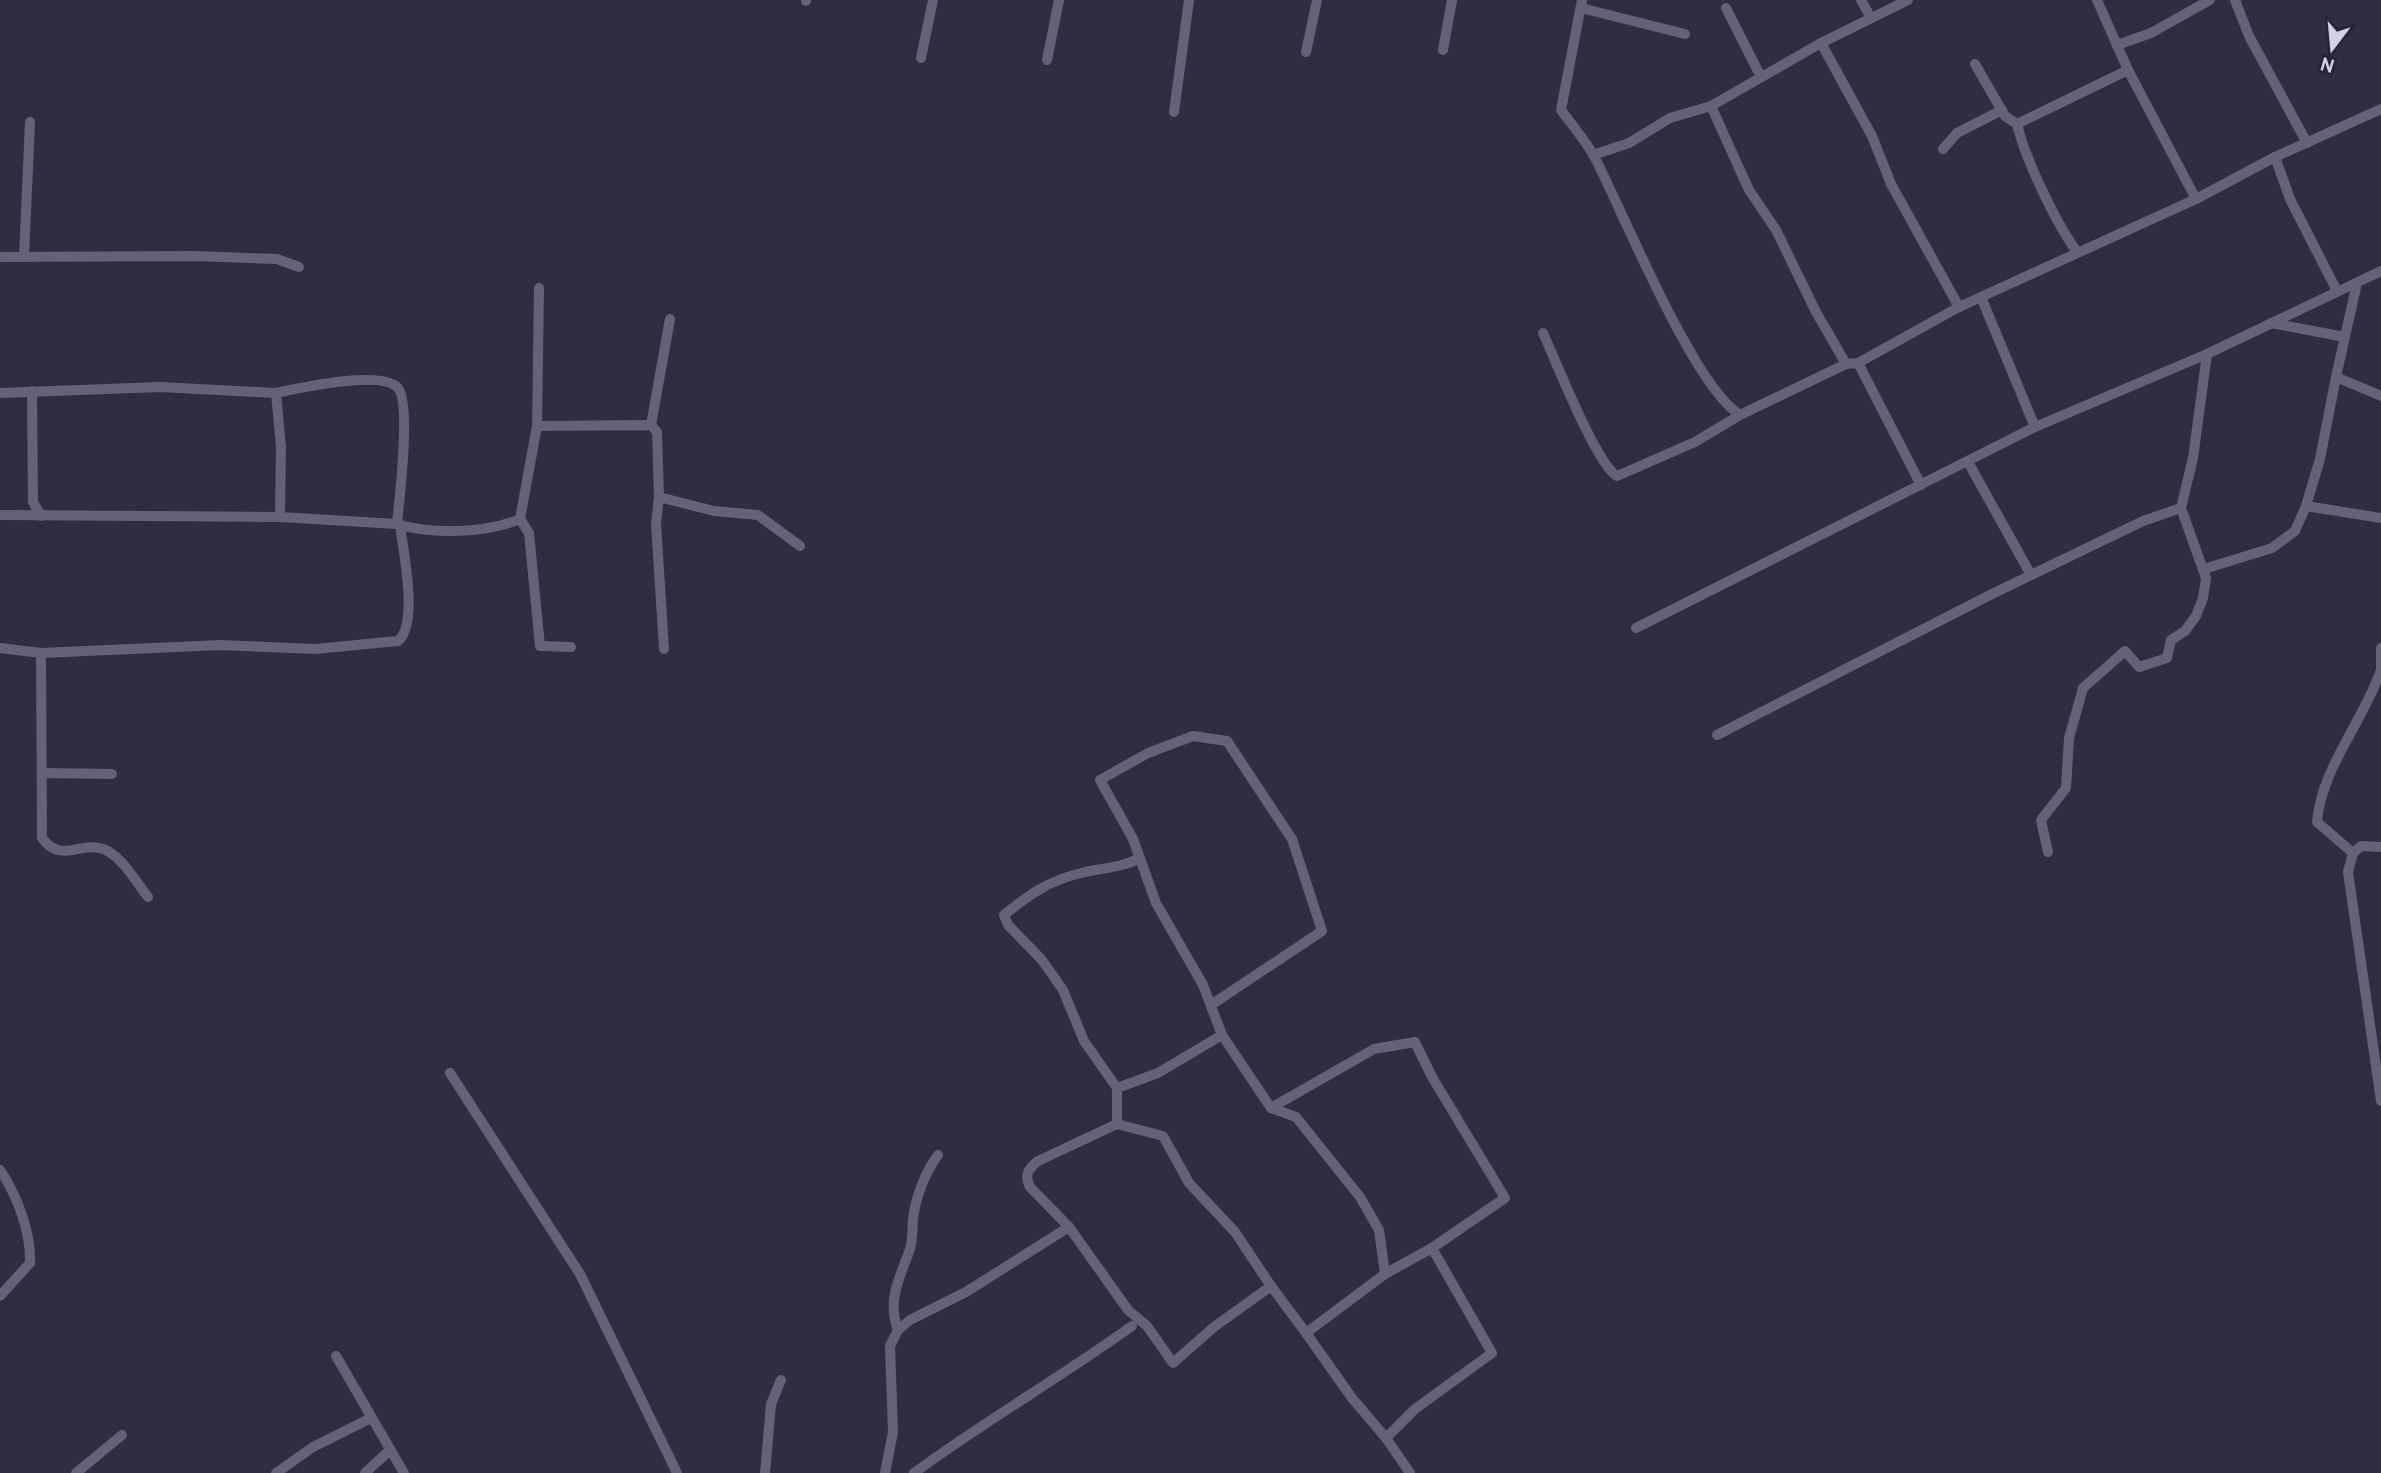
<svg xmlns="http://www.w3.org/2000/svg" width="2381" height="1473" font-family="Overpass,sans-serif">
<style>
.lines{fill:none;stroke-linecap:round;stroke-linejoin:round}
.minor{stroke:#666178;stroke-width:10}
</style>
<rect width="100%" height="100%" fill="#312c40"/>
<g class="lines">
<g class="minor">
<path d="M1582 0 1561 110C1572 125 1586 141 1595 158 1624 214 1693 386 1740 415L1846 364 1816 312 1776 230 1749 190 1711 106 1670 118 1629 143 1593 155"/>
<path d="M1861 0 1871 18"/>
<path d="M2097 0 2128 70 2196 199"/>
<path d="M2235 0 2249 36 2307 143"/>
<path d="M806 1V0"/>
<path d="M1581 8 1685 34"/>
<path d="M1726 8 1761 77"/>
<path d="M1821 43 1908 0"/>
<path d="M2117 45 2151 33 2210 0"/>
<path d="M1443 50 1452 0"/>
<path d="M1306 52 1317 0"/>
<path d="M921 58 933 0"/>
<path d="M1047 60 1059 0"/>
<path d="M1975 64 2005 116 2017 124"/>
<path d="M1711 106 1821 43 1872 136 1891 184 1959 307"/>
<path d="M1174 112 1189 0"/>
<path d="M1943 149 1957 133 2002 110"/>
<path d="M2275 157 2290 199 2337 291"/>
<path d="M2077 252C2056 223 2025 159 2017 124L2128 70"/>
<path d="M0 257 194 256 277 259 299 267"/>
<path d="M24 257 30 122"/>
<path d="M2357 283 2336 377 2381 396"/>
<path d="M1981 297 2035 427"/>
<path d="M2271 323 2345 337"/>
<path d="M1543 333C1556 361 1596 464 1617 476L1695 442 1740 415"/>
<path d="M1858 363 1921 485"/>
<path d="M1846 364 1858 363 1959 307 2196 199 2275 157 2381 109"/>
<path d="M2336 377 2320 459 2306 506 2381 518"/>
<path d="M32 391 33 502 41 516"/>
<path d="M0 393 160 387 276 393 281 447 280 517"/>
<path d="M651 425 670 319"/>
<path d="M537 426 651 425 657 432 659 497 656 523 664 649"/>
<path d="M1968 462 2031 575"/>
<path d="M659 497 714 511 758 515 800 546"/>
<path d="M0 515 280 517 397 524C399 501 412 400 397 387 379 370 300 388 276 393"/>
<path d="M520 519 537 426 539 288"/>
<path d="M520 519 529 533 540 646 571 647"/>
<path d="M397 524C432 535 487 533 520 519"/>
<path d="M2204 569 2272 548 2295 531 2306 506"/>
<path d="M1636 628 2035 427 2207 354 2381 271"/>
<path d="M0 648 41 653 42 838C61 864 80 841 103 849 121 855 136 882 148 897"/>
<path d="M2381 648V667"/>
<path d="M41 653 221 645 315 649 398 641C419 624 403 550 400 525"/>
<path d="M1717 735 1992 594 2143 521 2181 508"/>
<path d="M42 773 112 774"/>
<path d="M2381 847 2361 846 2353 853 2348 872 2381 1101"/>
<path d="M2048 852 2041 820 2066 788 2069 738 2083 688 2125 651 2139 667 2167 658 2171 640 2185 631 2196 616 2203 598 2206 578 2181 508 2193 458 2207 354"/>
<path d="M2353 853 2317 822C2321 769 2363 722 2381 670"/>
<path d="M1211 1005 1322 931 1292 839 1227 741 1193 736 1148 753 1100 780 1133 839 1156 903 1203 985 1222 1035"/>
<path d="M450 1073 580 1274 677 1473"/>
<path d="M1117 1088 1084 1041 1063 990 1042 960 1008 925 1004 915C1030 894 1048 881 1081 873 1101 868 1121 868 1140 858"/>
<path d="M1271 1108 1374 1049 1415 1042 1432 1077 1505 1198 1432 1248"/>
<path d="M1117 1124 1163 1136 1189 1183 1235 1232 1271 1286"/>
<path d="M0 1170C17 1195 31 1232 30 1263L0 1296"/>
<path d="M1069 1227 1128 1310 1147 1326 1173 1363 1214 1327 1271 1286 1306 1333 1385 1274"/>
<path d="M898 1330C887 1301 899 1279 909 1252 913 1242 912 1230 913 1220 915 1199 925 1172 938 1155"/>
<path d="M336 1356 404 1473"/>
<path d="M1386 1438 1410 1473"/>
<path d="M76 1473 122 1435"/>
<path d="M276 1473 313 1447 371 1418"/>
<path d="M365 1473 389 1451"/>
<path d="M765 1473 771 1404 781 1380"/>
<path d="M885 1473 893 1432 890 1346 898 1330 910 1320 966 1292 1069 1227 1030 1187C1024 1175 1028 1169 1038 1161L1117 1124V1088L1158 1073 1222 1035 1271 1108 1296 1117 1360 1197 1379 1230 1385 1274 1432 1248 1492 1353 1415 1409 1386 1438 1352 1398 1306 1333"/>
<path d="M914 1473C985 1421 1061 1377 1132 1326"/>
</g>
</g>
<g transform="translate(2332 49) rotate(196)" stroke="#272236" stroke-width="5" paint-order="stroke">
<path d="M0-5L12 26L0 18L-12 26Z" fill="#d3d1de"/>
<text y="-10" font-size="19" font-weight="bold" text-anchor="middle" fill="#d3d1de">N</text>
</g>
</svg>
